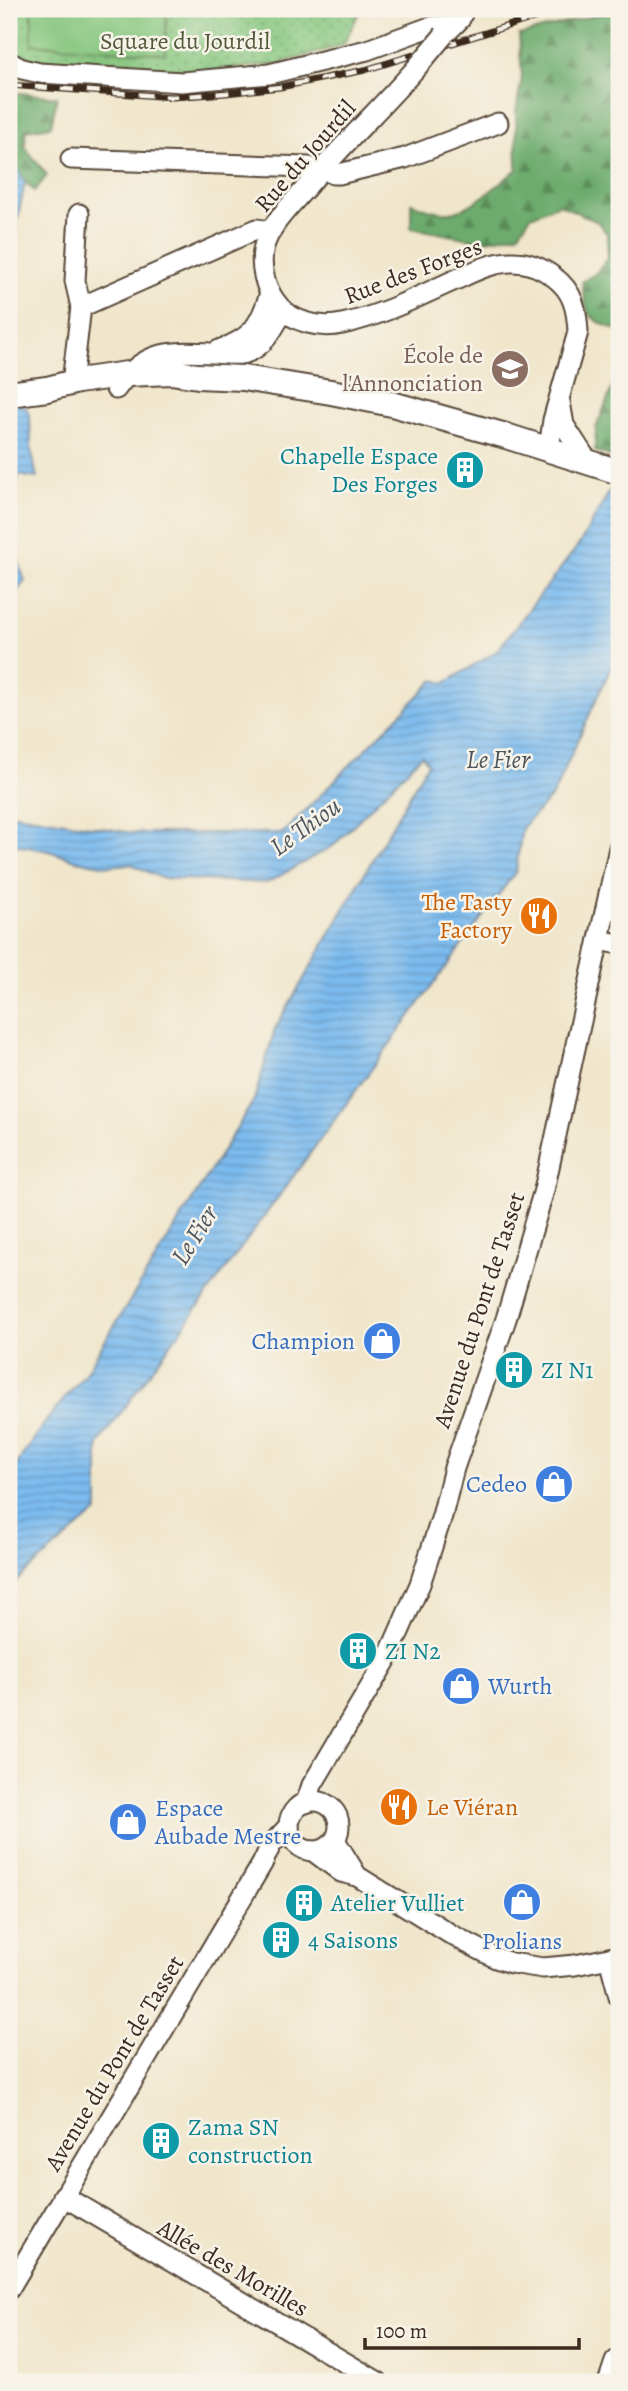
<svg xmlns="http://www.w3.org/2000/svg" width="628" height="2391" font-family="Alegreya,serif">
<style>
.forest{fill:url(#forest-firs);stroke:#546a46;stroke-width:2}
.park{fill:url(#park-dots);stroke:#60784e;stroke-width:2}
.garden{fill:#85c67e;stroke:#60784e;stroke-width:2}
.water{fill:url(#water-rules);stroke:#5b7286;stroke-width:2}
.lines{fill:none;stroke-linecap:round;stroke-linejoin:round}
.minor-casing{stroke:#564638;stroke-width:23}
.major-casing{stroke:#564638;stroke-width:28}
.highway-casing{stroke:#564638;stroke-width:32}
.minor{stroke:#fff;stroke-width:19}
.major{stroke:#fff;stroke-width:24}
.highway{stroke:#fff;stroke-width:28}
.rail-casing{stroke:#3b2a1e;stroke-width:7}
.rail{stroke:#f7f3e8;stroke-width:4.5;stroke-dasharray:13;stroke-linecap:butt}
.minor-bridge-casing{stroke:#564638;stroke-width:23;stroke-linecap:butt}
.minor-bridge{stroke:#fff;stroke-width:19}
.labels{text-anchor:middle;stroke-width:5;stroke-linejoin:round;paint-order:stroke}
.park-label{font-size:24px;fill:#51593b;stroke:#f7f3e8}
.street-label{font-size:24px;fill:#3b2a1e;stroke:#f7f3e8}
.education-label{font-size:24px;fill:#785e54;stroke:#f7f3e8;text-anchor:end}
.culture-label{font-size:24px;fill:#0d838f;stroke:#f7f3e8;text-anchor:start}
.food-label{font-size:24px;fill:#c56008;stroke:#f7f3e8;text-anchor:end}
.shop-label{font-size:24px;fill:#366cbe;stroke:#f7f3e8;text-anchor:end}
.water-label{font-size:26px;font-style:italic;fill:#4e565d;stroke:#f7f3e8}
</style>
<defs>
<pattern id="forest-firs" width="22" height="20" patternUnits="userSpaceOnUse" patternTransform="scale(1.75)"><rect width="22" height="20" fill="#6cab6d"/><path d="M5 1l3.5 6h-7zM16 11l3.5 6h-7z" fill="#5a8b59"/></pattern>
<pattern id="park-dots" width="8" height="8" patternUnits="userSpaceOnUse" patternTransform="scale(1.75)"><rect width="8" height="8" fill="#85c67e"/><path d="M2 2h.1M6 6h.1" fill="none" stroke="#6ea167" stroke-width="1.8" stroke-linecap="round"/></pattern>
<pattern id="water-rules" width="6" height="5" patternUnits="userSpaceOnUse" patternTransform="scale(1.75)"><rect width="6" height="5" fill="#7bbbef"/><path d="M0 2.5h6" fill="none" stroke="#6698c1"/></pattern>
</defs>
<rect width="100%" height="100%" fill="#f7f3e8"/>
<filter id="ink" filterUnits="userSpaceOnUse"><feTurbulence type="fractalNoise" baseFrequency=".0143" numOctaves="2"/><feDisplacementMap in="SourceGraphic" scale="14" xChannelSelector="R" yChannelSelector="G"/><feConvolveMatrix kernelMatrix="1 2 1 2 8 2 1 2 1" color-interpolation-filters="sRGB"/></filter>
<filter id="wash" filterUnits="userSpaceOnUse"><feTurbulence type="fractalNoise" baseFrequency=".00686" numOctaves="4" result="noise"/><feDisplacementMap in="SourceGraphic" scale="28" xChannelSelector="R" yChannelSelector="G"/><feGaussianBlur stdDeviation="1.57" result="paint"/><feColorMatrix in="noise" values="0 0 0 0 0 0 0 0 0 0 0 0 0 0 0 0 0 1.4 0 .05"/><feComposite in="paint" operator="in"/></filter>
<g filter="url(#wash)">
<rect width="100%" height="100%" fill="#f0e6cb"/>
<g class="forest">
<path d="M619 9V331C586 317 587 318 582 282L596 273 608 258 607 234 598 222 559 204 531 216 518 234 481 241 411 228V203C425 208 441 215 456 211 473 207 504 181 517 169L516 112 522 77 519 35Z"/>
<path d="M9 92 57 97 51 126 26 130 25 147 47 175 35 191 25 182 9 155Z"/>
<path d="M619 371V459L595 451 596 428Z"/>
</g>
<path class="park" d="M9 9H361L343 45 278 64 193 72 25 61 9 54Z"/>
<path class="garden" d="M32 9H167L165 54 32 44Z"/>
<g class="water">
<path d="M9 155 25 182 9 263Z"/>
<path d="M9 387 23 403 30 415 31 448 37 478 18 475 10 536 25 581 15 594 9 598Z"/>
<path d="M619 467V650L553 795 522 828 516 871 98 1444V1511L9 1587V1475L46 1421 84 1375 254 1100 275 1029 428 763 422 755 333 846 267 883 161 878 131 864 108 866 79 861 49 851 9 844V813L133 833H283L434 680 445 683 497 651 580 543 611 489Z"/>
</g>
</g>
<g filter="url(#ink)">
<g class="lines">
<defs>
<g id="minor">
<path d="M445 34 460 19 464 9"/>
<path d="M9 62 22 69 40 73 182 82 269 74 367 50 430 27 453 25"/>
<path d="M418 66C381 108 340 147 304 190 289 207 271 224 264 246 259 266 265 290 279 306 293 322 320 329 342 324 381 316 419 296 455 280 473 272 490 263 510 262 526 261 541 267 554 277 573 291 577 309 578 332L553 420 549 449"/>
<path d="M71 159 309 167 318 173"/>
<path d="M323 168 333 174H339L405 158 498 123"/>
<path d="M79 214 75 281 81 307"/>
<path d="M219 350C252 338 260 326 270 293"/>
<path d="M72 383 81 307 257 229 270 231"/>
<path d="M116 389C144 351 166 351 212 353 226 353 240 358 254 349 267 341 276 324 283 311"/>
<path d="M560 402 564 425 588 462"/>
<path d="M599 940 619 944"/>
<circle cx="314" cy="1826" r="25"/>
<path d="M306 1803 312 1785 388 1657 420 1584 442 1516 454 1468 506 1319 544 1190 619 848"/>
<path d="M335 1840 357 1876 452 1935 496 1958 511 1963 543 1968 575 1965 619 1956"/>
<path d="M313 1851 341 1872 357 1876"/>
<path d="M609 1958 619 1996"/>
<path d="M63 2196 378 2382"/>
<path d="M9 2289 262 1864 271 1845 289 1826"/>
</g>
<path id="major" d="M9 394 47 389 78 381 127 374 171 372 198 376 243 378 331 392 392 404 506 436 619 472"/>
<path id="highway" d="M613 2382 619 2364"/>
</defs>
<use href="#minor" class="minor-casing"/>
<use href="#major" class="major-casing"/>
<use href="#highway" class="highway-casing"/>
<use href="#minor" class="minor"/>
<use href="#major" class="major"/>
<use href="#highway" class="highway"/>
<defs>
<path id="rail" d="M9 85 172 97 226 93 280 87 365 70 563 9"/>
</defs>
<use href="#rail" class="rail-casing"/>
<use href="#rail" class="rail"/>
<defs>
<path id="minor-bridge" d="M418 66 444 35"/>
</defs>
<use href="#minor-bridge" class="minor-bridge-casing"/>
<use href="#minor-bridge" class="minor-bridge"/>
</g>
</g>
<defs>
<symbol id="school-disc" viewBox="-11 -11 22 22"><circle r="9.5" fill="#8d6e63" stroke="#f7f3e8"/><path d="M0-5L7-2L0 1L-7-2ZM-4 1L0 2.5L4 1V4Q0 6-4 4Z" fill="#fff"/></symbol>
<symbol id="building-disc" viewBox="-11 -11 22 22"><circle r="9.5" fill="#0f9aa8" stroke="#f7f3e8"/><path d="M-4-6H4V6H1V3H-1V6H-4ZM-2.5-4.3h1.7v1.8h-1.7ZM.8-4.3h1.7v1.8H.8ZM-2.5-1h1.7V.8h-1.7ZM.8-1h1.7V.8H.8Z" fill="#fff"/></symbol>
<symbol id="restaurant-disc" viewBox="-11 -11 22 22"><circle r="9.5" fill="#e8710a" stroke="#f7f3e8"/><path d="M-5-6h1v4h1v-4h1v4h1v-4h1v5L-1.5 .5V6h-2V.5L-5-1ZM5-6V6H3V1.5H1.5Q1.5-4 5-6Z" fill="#fff"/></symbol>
<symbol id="shop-disc" viewBox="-11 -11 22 22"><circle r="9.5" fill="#3f7fe0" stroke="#f7f3e8"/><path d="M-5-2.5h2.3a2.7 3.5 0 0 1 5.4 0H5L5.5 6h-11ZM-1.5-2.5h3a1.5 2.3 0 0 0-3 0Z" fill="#fff"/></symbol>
</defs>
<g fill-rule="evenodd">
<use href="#school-disc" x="488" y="347" width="44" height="44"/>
<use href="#building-disc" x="443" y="448" width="44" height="44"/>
<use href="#restaurant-disc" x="517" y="894" width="44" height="44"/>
<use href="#shop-disc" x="360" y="1319" width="44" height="44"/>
<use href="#building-disc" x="492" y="1348" width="44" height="44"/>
<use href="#shop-disc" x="532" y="1462" width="44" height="44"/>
<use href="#building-disc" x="336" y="1629" width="44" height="44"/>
<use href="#shop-disc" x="439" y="1664" width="44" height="44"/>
<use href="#restaurant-disc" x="377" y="1785" width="44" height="44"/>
<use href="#shop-disc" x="106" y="1800" width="44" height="44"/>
<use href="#shop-disc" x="500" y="1880" width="44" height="44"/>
<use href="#building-disc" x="282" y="1881" width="44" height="44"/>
<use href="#building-disc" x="259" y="1918" width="44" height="44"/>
<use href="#building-disc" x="139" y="2119" width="44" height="44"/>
</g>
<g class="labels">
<g class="park-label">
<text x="185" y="49">Square du Jourdil</text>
</g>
<g class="street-label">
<text transform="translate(305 156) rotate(-49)" y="8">Rue du Jourdil</text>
<text transform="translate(413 271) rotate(-21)" y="8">Rue des Forges</text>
<text transform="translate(479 1310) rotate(-72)" y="8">Avenue du Pont de Tasset</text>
<text transform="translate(114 2063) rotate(-59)" y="8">Avenue du Pont de Tasset</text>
<text transform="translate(233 2268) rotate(30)" y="8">Allée des Morilles</text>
</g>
<g class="education-label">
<text x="483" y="363">École de<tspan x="483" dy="28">l'Annonciation</tspan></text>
</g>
<g class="culture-label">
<text x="438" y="464" text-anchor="end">Chapelle Espace<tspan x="438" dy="28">Des Forges</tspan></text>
<text x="541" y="1378">ZI N1</text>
<text x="385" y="1659">ZI N2</text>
<text x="331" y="1911">Atelier Vulliet</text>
<text x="308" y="1948">4 Saisons</text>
<text x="188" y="2135">Zama SN<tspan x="188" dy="28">construction</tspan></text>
</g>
<g class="food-label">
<text x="512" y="910">The Tasty<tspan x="512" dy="28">Factory</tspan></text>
<text x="426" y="1815" text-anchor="start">Le Viéran</text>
</g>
<g class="shop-label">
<text x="355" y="1349">Champion</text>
<text x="527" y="1492">Cedeo</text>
<text x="488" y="1694" text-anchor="start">Wurth</text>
<text x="155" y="1816" text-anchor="start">Espace<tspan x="155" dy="28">Aubade Mestre</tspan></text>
<text x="522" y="1949" text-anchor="middle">Prolians</text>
</g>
<g class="water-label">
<text x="498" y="768">Le Fier</text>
<text transform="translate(305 826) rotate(-36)" y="9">Le Thiou</text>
<text transform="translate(194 1235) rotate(-58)" y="9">Le Fier</text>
</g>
</g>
<rect width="628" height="2391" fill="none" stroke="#f7f3e8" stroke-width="35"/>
<path d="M365 2338v10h214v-10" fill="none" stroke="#3b2a1e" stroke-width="3.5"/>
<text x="376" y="2338" font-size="21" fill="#3b2a1e" stroke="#f7f3e8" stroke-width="5" paint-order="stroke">100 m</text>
</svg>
